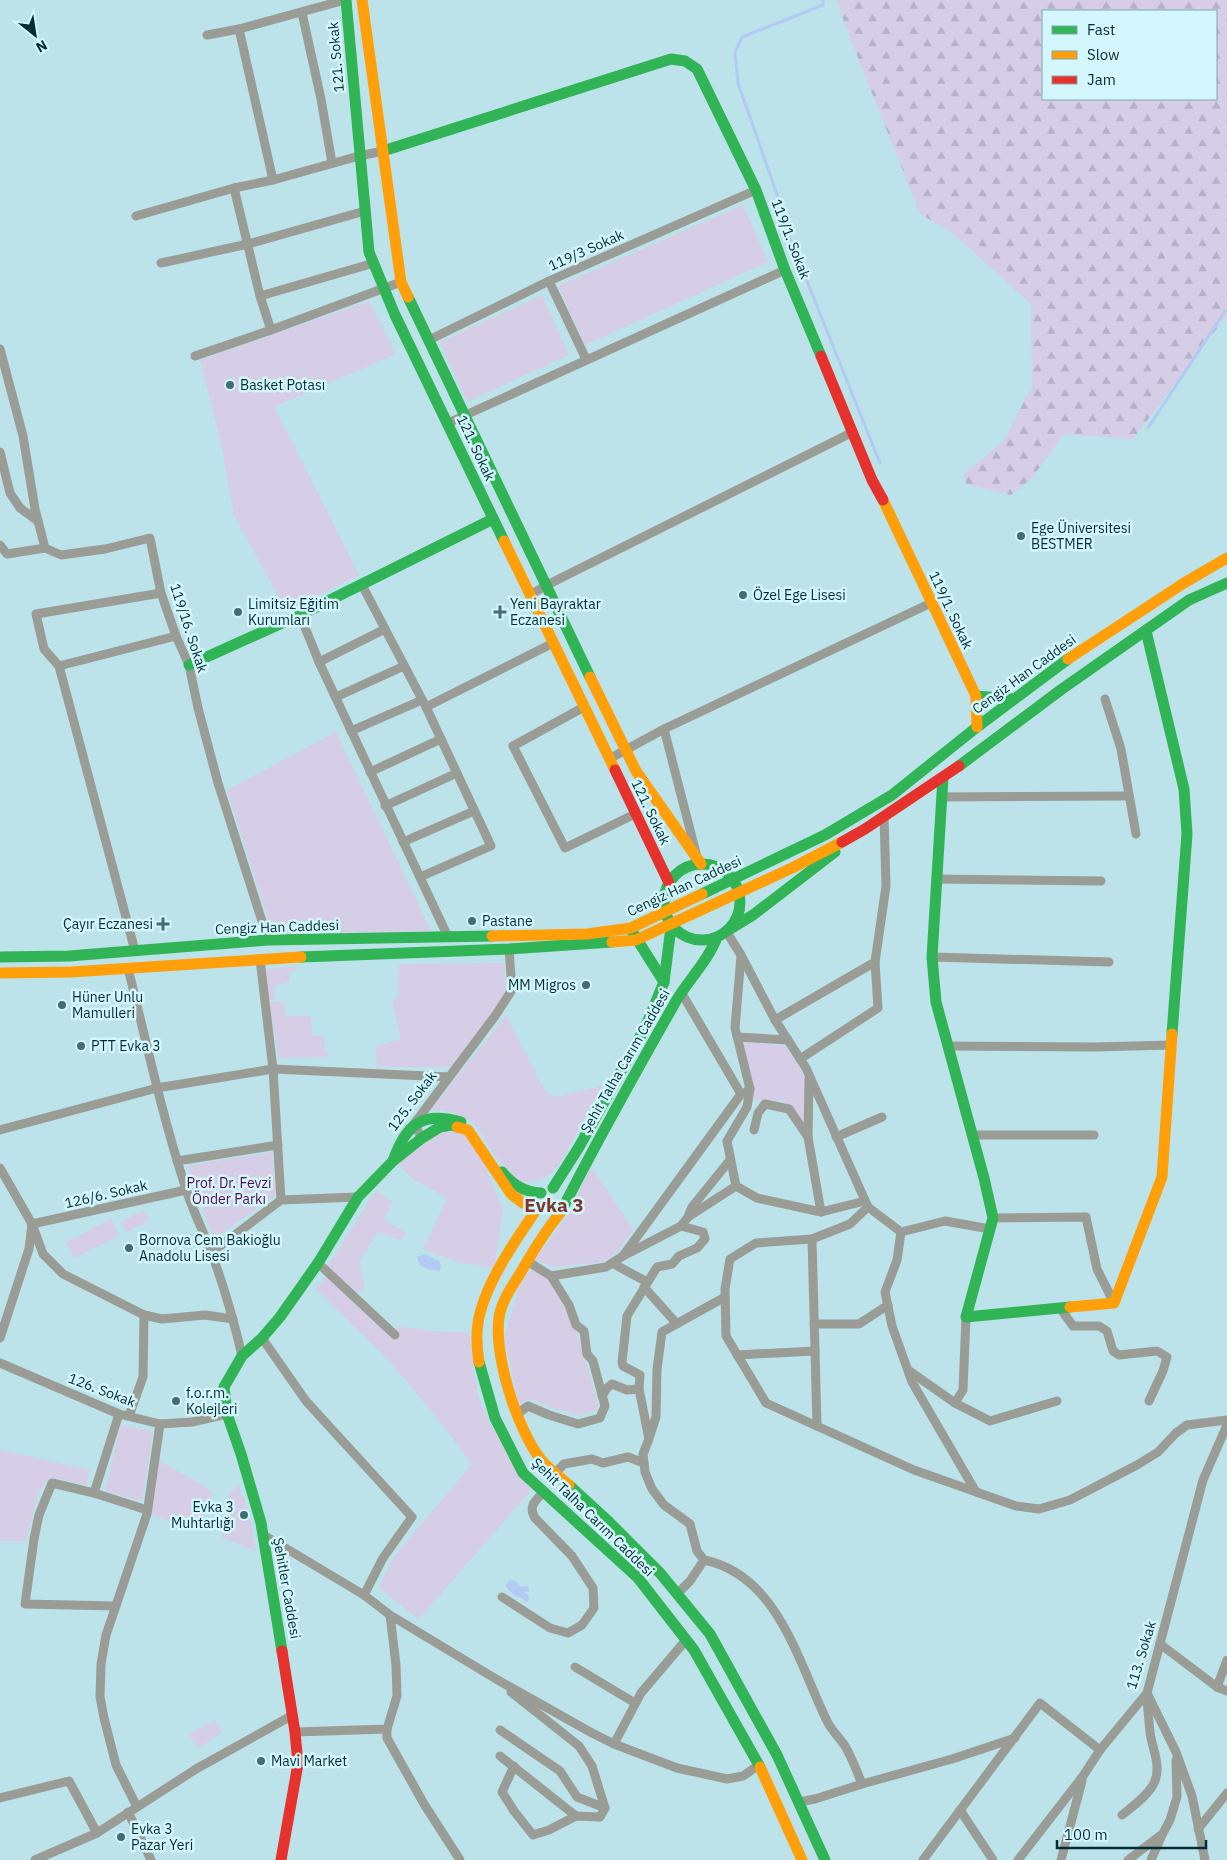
<svg xmlns="http://www.w3.org/2000/svg" width="1227" height="1860" font-family="'IBM Plex Sans',sans-serif">
<style>
.green{fill:#d5cee6}
.forest{fill:url(#forest-firs);fill-rule:evenodd}
.water{fill:#b3caf4}
.lines{fill:none;stroke-linecap:round;stroke-linejoin:round}
.stream{stroke:#b3caf4;stroke-width:3}
.street{stroke:#9a9d96;stroke-width:9}
.fast{stroke:#30b455;stroke-width:11}
.slow{stroke:#ff9f0a;stroke-width:11}
.jam{stroke:#e5322d;stroke-width:11}
.poi-dot{fill:#436c74;stroke:#d4f6fd;stroke-width:2}
.labels{text-anchor:middle;stroke-width:5;stroke-linejoin:round;paint-order:stroke}
.street-label{font-size:14px;fill:#022d34;stroke:#d4f6fd}
.poi-label{font-size:14px;fill:#022d34;stroke:#d4f6fd;text-anchor:start}
.park-label{font-size:14px;fill:#560950;stroke:#d4f6fd}
.district-label{font-size:19px;font-weight:bold;fill:#7d372a;stroke:#d4f6fd}
</style>
<defs>
<pattern id="forest-firs" width="22" height="20" patternUnits="userSpaceOnUse" patternTransform="scale(1.25)"><rect width="22" height="20" fill="#d5cee6"/><path d="M5 1l3.5 6h-7zM16 11l3.5 6h-7z" fill="#b5b1c6"/></pattern>
</defs>
<rect width="100%" height="100%" fill="#bce2ea"/>
<g class="green">
<path d="M743 205 768 262 585 345 558 286Z"/>
<path d="M542 295 569 355 467 402 440 342Z"/>
<path d="M369 301 396 354 274 407 359 575 286 611 234 515 221 443 200 360Z"/>
<path d="M336 732 431 931 273 934 227 790Z"/>
<path d="M504 963 506 994 452 1067H377L376 1046 401 1039 392 1002 398 997 399 964Z"/>
<path d="M296 966 297 970 289 972 290 982 275 985V1000H269L266 969Z"/>
<path d="M269 1002H284L286 1016H311L312 1035 324 1037 325 1051 330 1057 279 1058Z"/>
<path d="M506 1015 544 1090 556 1097 602 1086 558 1167C547 1180 535 1182 518 1182L496 1157 474 1123 461 1116 443 1110 430 1111Z"/>
<path d="M743 1041 786 1046 805 1076V1123L784 1101 754 1100 752 1079Z"/>
<path d="M443 1132H459L470 1137 479 1151 503 1210 494 1268 457 1262 423 1249 447 1198 411 1178 397 1162 415 1146Z"/>
<path d="M272 1152 276 1194 214 1239 187 1166Z"/>
<path d="M591 1166 633 1229 618 1252 602 1262 554 1267 535 1260 569 1214Z"/>
<path d="M376 1190 392 1202 384 1220 406 1233 401 1240 378 1232 360 1260 364 1289 358 1292 327 1268Z"/>
<path d="M144 1210 149 1221 126 1232 120 1222Z"/>
<path d="M111 1219 119 1236 74 1258 66 1242Z"/>
<path d="M532 1269 550 1280 565 1305 583 1351 599 1409 581 1415 555 1409 532 1399 519 1404 504 1338 519 1287Z"/>
<path d="M326 1275 391 1335 399 1326 433 1331 469 1333 478 1397 493 1429 532 1489 419 1619 379 1588 393 1558 472 1464 442 1424 394 1366 316 1289Z"/>
<path d="M121 1425 153 1432 142 1501 105 1491Z"/>
<path d="M0 1450 90 1470 86 1485 50 1477 38 1493 26 1541H0Z"/>
<path d="M159 1461 196 1481 213 1493 197 1530 152 1515 155 1478Z"/>
<path d="M238 1485 248 1509 256 1551 222 1538 227 1497Z"/>
<path d="M215 1720 222 1733 198 1748 189 1734Z"/>
</g>
<path class="forest" d="M837 0H1227V318L1224 319 1133 439 1064 434 1031 479 1011 495 966 484 964 474 1004 441 1032 386 1031 304 950 231 920 214 845 25ZM1043 11H1216V99H1043Z"/>
<g class="water">
<path d="M425 1254 439 1261 441 1267 439 1271 427 1269 420 1265 417 1257Z"/>
<path d="M509 1580 516 1581 521 1587 528 1586 529 1591 524 1592 528 1595 529 1600 526 1602 522 1598 515 1596 506 1587V1584Z"/>
</g>
<g class="lines">
<g class="stream">
<path d="M823 0V5L742 37 735 52 738 83 787 223 788 235 803 263 807 281 880 463"/>
<path d="M1148 428 1225 311"/>
</g>
<g class="street">
<path d="M302 13 321 99 332 163"/>
<path d="M239 29 273 180"/>
<path d="M207 35 239 29 345 0"/>
<path d="M234 188 260 296 271 330"/>
<path d="M136 216 234 188 273 180 359 156 383 151"/>
<path d="M161 263 248 244 365 211"/>
<path d="M549 281 586 359"/>
<path d="M260 296 374 263"/>
<path d="M429 340 549 281 756 190"/>
<path d="M0 349 23 436 35 509 45 548 61 555 105 549 150 538 161 593 176 636 189 665 198 708 218 783 268 940"/>
<path d="M195 356 271 330 401 282"/>
<path d="M448 423 785 270"/>
<path d="M0 452 10 493 20 508 38 521"/>
<path d="M0 545 7 554 45 548"/>
<path d="M362 585 426 707 491 846 420 877"/>
<path d="M530 595 545 586 853 432"/>
<path d="M300 615 319 662 448 937"/>
<path d="M319 662 385 629"/>
<path d="M59 666 176 636"/>
<path d="M336 697 404 666"/>
<path d="M1105 699 1121 749 1136 834"/>
<path d="M426 707 553 643"/>
<path d="M584 707 513 746 565 848 635 814"/>
<path d="M664 729 696 853"/>
<path d="M351 731 422 700"/>
<path d="M609 759 664 729 931 603"/>
<path d="M370 772 441 739"/>
<path d="M942 797 1129 796"/>
<path d="M385 806 457 773"/>
<path d="M403 842 474 811"/>
<path d="M936 879 1101 881"/>
<path d="M726 931 741 955 775 1020 806 1068 868 1207 901 1232 897 1260 885 1292 892 1326 912 1382 976 1492"/>
<path d="M135 951 59 666 44 649 36 614 161 593"/>
<path d="M741 956 735 1028 750 1089 747 1091"/>
<path d="M932 957 1109 962"/>
<path d="M128 968C146 1041 162 1115 185 1186 192 1209 203 1231 212 1254 224 1287 234 1321 242 1356"/>
<path d="M775 1020 875 962 886 886 884 816"/>
<path d="M737 1037 788 1040"/>
<path d="M947 1046 1095 1047 1171 1045"/>
<path d="M800 1059 878 1008 875 962"/>
<path d="M809 1079 808 1137 821 1212"/>
<path d="M750 1089 747 1107 727 1141 736 1186 757 1198 821 1212 865 1201"/>
<path d="M0 1130 157 1088 273 1069 449 1077"/>
<path d="M754 1130 758 1113 765 1104 789 1109 808 1137"/>
<path d="M971 1135H1094"/>
<path d="M836 1137 882 1117"/>
<path d="M422 1138 414 1124 495 1016 512 990 509 949"/>
<path d="M177 1161 278 1145"/>
<path d="M0 1168 32 1224 43 1254 63 1274 144 1315 162 1319 205 1315 233 1319"/>
<path d="M281 1200 358 1197"/>
<path d="M868 1207 850 1224 812 1239 756 1243 730 1259 725 1289 726 1336 766 1403 914 1470 1016 1506 1039 1509 1070 1500 1137 1465 1158 1452 1176 1433 1187 1425 1227 1420"/>
<path d="M688 1217 736 1186"/>
<path d="M993 1218 1086 1217 1097 1269 1114 1303"/>
<path d="M901 1232 945 1221 990 1229"/>
<path d="M812 1239 817 1426"/>
<path d="M211 1253 281 1200 273 1069 260 959"/>
<path d="M623 1256 741 1094 681 992"/>
<path d="M318 1263 395 1335"/>
<path d="M612 1263 647 1282"/>
<path d="M551 1276 606 1267 623 1256 681 1226 688 1217 692 1207 730 1160"/>
<path d="M644 1287 677 1324"/>
<path d="M1060 1308 1073 1326H1099L1107 1331 1113 1351 1119 1355 1157 1351 1167 1357 1163 1371 1149 1401"/>
<path d="M814 1324H859L888 1305"/>
<path d="M0 1338 29 1249 32 1224 186 1190"/>
<path d="M262 1338 306 1401 412 1517 383 1558 364 1595"/>
<path d="M737 1355 815 1351"/>
<path d="M0 1363 119 1414 160 1424 192 1422 227 1414"/>
<path d="M908 1370 955 1403 990 1421 1057 1401"/>
<path d="M602 1396 607 1388 612 1384 627 1390 639 1389"/>
<path d="M955 1403 963 1390 966 1317"/>
<path d="M517 1414 528 1406 549 1415 578 1424 600 1418 605 1406 593 1361 587 1354 584 1331 576 1325 569 1305 551 1276 527 1261"/>
<path d="M129 1416 143 1377 144 1315"/>
<path d="M649 1438 656 1417 657 1369 662 1332 725 1297"/>
<path d="M555 1473 564 1464 592 1459 603 1463 628 1457 644 1463"/>
<path d="M94 1493 119 1414"/>
<path d="M262 1534 364 1595 390 1615 496 1679 592 1733 614 1744 677 1768 727 1779 743 1776 759 1765"/>
<path d="M704 1560C778 1575 798 1662 827 1721 831 1730 839 1737 845 1746 852 1758 857 1771 862 1784"/>
<path d="M677 1594 690 1581 704 1560 697 1551 690 1524 664 1505 652 1489 645 1472 643 1454 649 1439 639 1389 640 1375 623 1366 622 1362 627 1316 657 1267 672 1264 679 1256 697 1248 705 1239 703 1232 681 1226"/>
<path d="M502 1597 550 1628 568 1633 582 1625 594 1608 593 1588 572 1556 535 1518C528 1506 535 1501 544 1492"/>
<path d="M116 1606 25 1604 34 1539 39 1515 52 1483 94 1493 147 1510"/>
<path d="M1160 1644 1217 1687 1227 1691"/>
<path d="M575 1667 635 1703"/>
<path d="M1217 1687 1227 1660"/>
<path d="M511 1692 579 1746 592 1766 605 1808 600 1817 576 1816 549 1830 533 1835 514 1811 502 1792 514 1766"/>
<path d="M1147 1693 1176 1752 1192 1796 1205 1860"/>
<path d="M387 1729V1738L424 1804 460 1860"/>
<path d="M500 1730 560 1771 577 1797 605 1808"/>
<path d="M295 1732 387 1729 397 1696 396 1665 390 1615"/>
<path d="M614 1744 641 1693 686 1640"/>
<path d="M500 1756 576 1816"/>
<path d="M0 1798 69 1781 97 1833"/>
<path d="M799 1802 815 1799 862 1784 952 1759 1015 1738"/>
<path d="M137 1807 116 1765 104 1718 100 1697 101 1664 106 1635 147 1514 160 1424"/>
<path d="M960 1810 993 1860"/>
<path d="M128 1812 151 1860"/>
<path d="M1122 1815C1133 1806 1146 1797 1153 1785 1163 1767 1152 1750 1150 1732 1149 1721 1148 1711 1147 1700"/>
<path d="M1198 1829 1227 1793"/>
<path d="M35 1860 97 1833 196 1769 293 1715"/>
<path d="M923 1860 1040 1703 1100 1750"/>
<path d="M1018 1860 1083 1776 1100 1750 1147 1693 1203 1480 1227 1425"/>
<path d="M1061 1860 1082 1781"/>
<path d="M1128 1860 1161 1835"/>
<path d="M1151 1860 1162 1835 1170 1820 1177 1797 1176 1760"/>
</g>
<g class="fast">
<path d="M346 0 369 252 395 315 504 541"/>
<path d="M383 151 671 59 685 61 697 69 756 190 785 270 821 356"/>
<path d="M408 297 590 677"/>
<path d="M1146 631 1184 789 1187 834 1172 1034"/>
<path d="M189 665 300 615 493 519"/>
<path d="M976 696 1013 699"/>
<path d="M959 766 1062 689 1189 600 1227 583"/>
<path d="M943 778 932 957 936 1002 984 1178 993 1218 966 1317 1070 1307"/>
<circle cx="702" cy="902" r="38"/>
<path d="M702 894 825 835 892 795 977 727 1068 659"/>
<path d="M730 929 753 915 835 852"/>
<path d="M633 933 664 982"/>
<path d="M0 957 69 956 268 940 492 936"/>
<path d="M301 957 509 949 612 942"/>
<path d="M393 1161C406 1124 422 1111 461 1122"/>
<path d="M502 1172C513 1185 524 1192 541 1193"/>
<path d="M553 1188 579 1147 645 1028 664 982 670 935 675 929"/>
<path d="M565 1204C600 1135 638 1068 676 1001 689 979 708 961 717 937"/>
<path d="M479 1362 495 1418 523 1473 638 1578 694 1650 760 1767"/>
<path d="M569 1485 607 1520 660 1573 710 1634 777 1755 825 1860"/>
<path d="M282 1651 261 1523 241 1454 227 1414 224 1387 242 1356 262 1338 280 1317 318 1263 358 1197 393 1161 422 1138 440 1127 452 1125 457 1127"/>
</g>
<g class="slow">
<path d="M362 0 401 282 408 297"/>
<path d="M883 500 976 696 977 727"/>
<path d="M504 541 615 770"/>
<path d="M1068 659 1184 583 1227 558"/>
<path d="M590 677 636 771 701 864"/>
<path d="M492 936 587 934 631 928 702 894"/>
<path d="M612 942 636 940 792 868 842 842"/>
<path d="M0 973 71 972 301 957"/>
<path d="M457 1127 468 1130 511 1194 523 1203 539 1206"/>
<path d="M561 1212C545 1231 533 1251 521 1272 514 1284 505 1295 501 1309 489 1345 518 1434 543 1462 551 1471 561 1478 569 1485"/>
<path d="M1070 1307 1114 1303 1162 1177 1172 1034"/>
<path d="M479 1362C477 1350 476 1336 478 1323 484 1284 517 1238 539 1206"/>
<path d="M760 1767 802 1860"/>
</g>
<g class="jam">
<path d="M821 356 872 480 883 500"/>
<path d="M615 770 669 883"/>
<path d="M842 842 865 829 959 766"/>
<path d="M281 1860 298 1764 295 1732 282 1651"/>
</g>
</g>
<g class="poi-dot">
<circle cx="230" cy="385" r="5"/>
<circle cx="1021" cy="536" r="5"/>
<circle cx="743" cy="595" r="5"/>
<circle cx="238" cy="612" r="5"/>
<path d="M497.5 604.5h5v5h5v5h-5v5h-5v-5h-5v-5h5z"/>
<circle cx="472" cy="921" r="5"/>
<path d="M160.5 916.5h5v5h5v5h-5v5h-5v-5h-5v-5h5z"/>
<circle cx="586" cy="985" r="5"/>
<circle cx="62" cy="1005" r="5"/>
<circle cx="81" cy="1046" r="5"/>
<circle cx="129" cy="1248" r="5"/>
<circle cx="176" cy="1401" r="5"/>
<circle cx="244" cy="1515" r="5"/>
<circle cx="261" cy="1761" r="5"/>
<circle cx="121" cy="1837" r="5"/>
</g>
<g class="labels">
<g class="street-label">
<text transform="translate(336 57) rotate(-95)" y="5">121. Sokak</text>
<text transform="translate(791 239) rotate(69)" y="5">119/1. Sokak</text>
<text transform="translate(586 250) rotate(-24)" y="5">119/3 Sokak</text>
<text transform="translate(476 448) rotate(65)" y="5">121. Sokak</text>
<text transform="translate(951 610) rotate(65)" y="5">119/1. Sokak</text>
<text transform="translate(189 628) rotate(72)" y="5">119/16. Sokak</text>
<text transform="translate(1024 674) rotate(-36)" y="5">Cengiz Han Caddesi</text>
<text transform="translate(651 812) rotate(64)" y="5">121. Sokak</text>
<text transform="translate(684 886) rotate(-25)" y="5">Cengiz Han Caddesi</text>
<text transform="translate(277 927) rotate(-2)" y="5">Cengiz Han Caddesi</text>
<text transform="translate(625 1061) rotate(-60)" y="5">Şehit Talha Carım Caddesi</text>
<text transform="translate(412 1101) rotate(-53)" y="5">125. Sokak</text>
<text transform="translate(106 1194) rotate(-13)" y="5">126/6. Sokak</text>
<text transform="translate(102 1390) rotate(21)" y="5">126. Sokak</text>
<text transform="translate(593 1517) rotate(44)" y="5">Şehit Talha Carım Caddesi</text>
<text transform="translate(287 1588) rotate(80)" y="5">Şehitler Caddesi</text>
<text transform="translate(1141 1655) rotate(-73)" y="5">113. Sokak</text>
</g>
<g class="poi-label">
<text x="240" y="390">Basket Potası</text>
<text x="1031" y="533">Ege Üniversitesi<tspan x="1031" dy="16">BESTMER</tspan></text>
<text x="753" y="600">Özel Ege Lisesi</text>
<text x="248" y="609">Limitsiz Eğitim<tspan x="248" dy="16">Kurumları</tspan></text>
<text x="510" y="609">Yeni Bayraktar<tspan x="510" dy="16">Eczanesi</tspan></text>
<text x="482" y="926">Pastane</text>
<text x="153" y="929" text-anchor="end">Çayır Eczanesi</text>
<text x="576" y="990" text-anchor="end">MM Migros</text>
<text x="72" y="1002">Hüner Unlu<tspan x="72" dy="16">Mamulleri</tspan></text>
<text x="91" y="1051">PTT Evka 3</text>
<text x="139" y="1245">Bornova Cem Bakioğlu<tspan x="139" dy="16">Anadolu Lisesi</tspan></text>
<text x="186" y="1398">f.o.r.m.<tspan x="186" dy="16">Kolejleri</tspan></text>
<text x="234" y="1512" text-anchor="end">Evka 3<tspan x="234" dy="16">Muhtarlığı</tspan></text>
<text x="271" y="1766">Mavi Market</text>
<text x="131" y="1834">Evka 3<tspan x="131" dy="16">Pazar Yeri</tspan></text>
</g>
<g class="park-label">
<text x="229" y="1188">Prof. Dr. Fevzi<tspan x="229" dy="16">Önder Parkı</tspan></text>
</g>
<g class="district-label">
<text x="554" y="1212">Evka 3</text>
</g>
</g>
<rect x="1042" y="10" width="175" height="90" fill="#d4f6fd" stroke="#80a6ad"/>
<rect x="1052" y="26" width="25" height="8" fill="#30b455" stroke="#80a6ad"/>
<text x="1087" y="35" font-size="15" fill="#022d34">Fast</text>
<rect x="1052" y="51" width="25" height="8" fill="#ff9f0a" stroke="#80a6ad"/>
<text x="1087" y="60" font-size="15" fill="#022d34">Slow</text>
<rect x="1052" y="76" width="25" height="8" fill="#e5322d" stroke="#80a6ad"/>
<text x="1087" y="85" font-size="15" fill="#022d34">Jam</text>
<g transform="translate(35 35) rotate(150)" stroke="#d4f6fd" stroke-width="4" paint-order="stroke">
<path d="M0-4L9 19L0 12L-9 19Z" fill="#022d34"/>
<text y="-8" font-size="14" font-weight="bold" text-anchor="middle" fill="#022d34">N</text>
</g>
<path d="M1057 1840v8h149v-8" fill="none" stroke="#022d34" stroke-width="2.5"/>
<text x="1064" y="1840" font-size="15" fill="#022d34" stroke="#d4f6fd" stroke-width="4" paint-order="stroke">100 m</text>
</svg>
